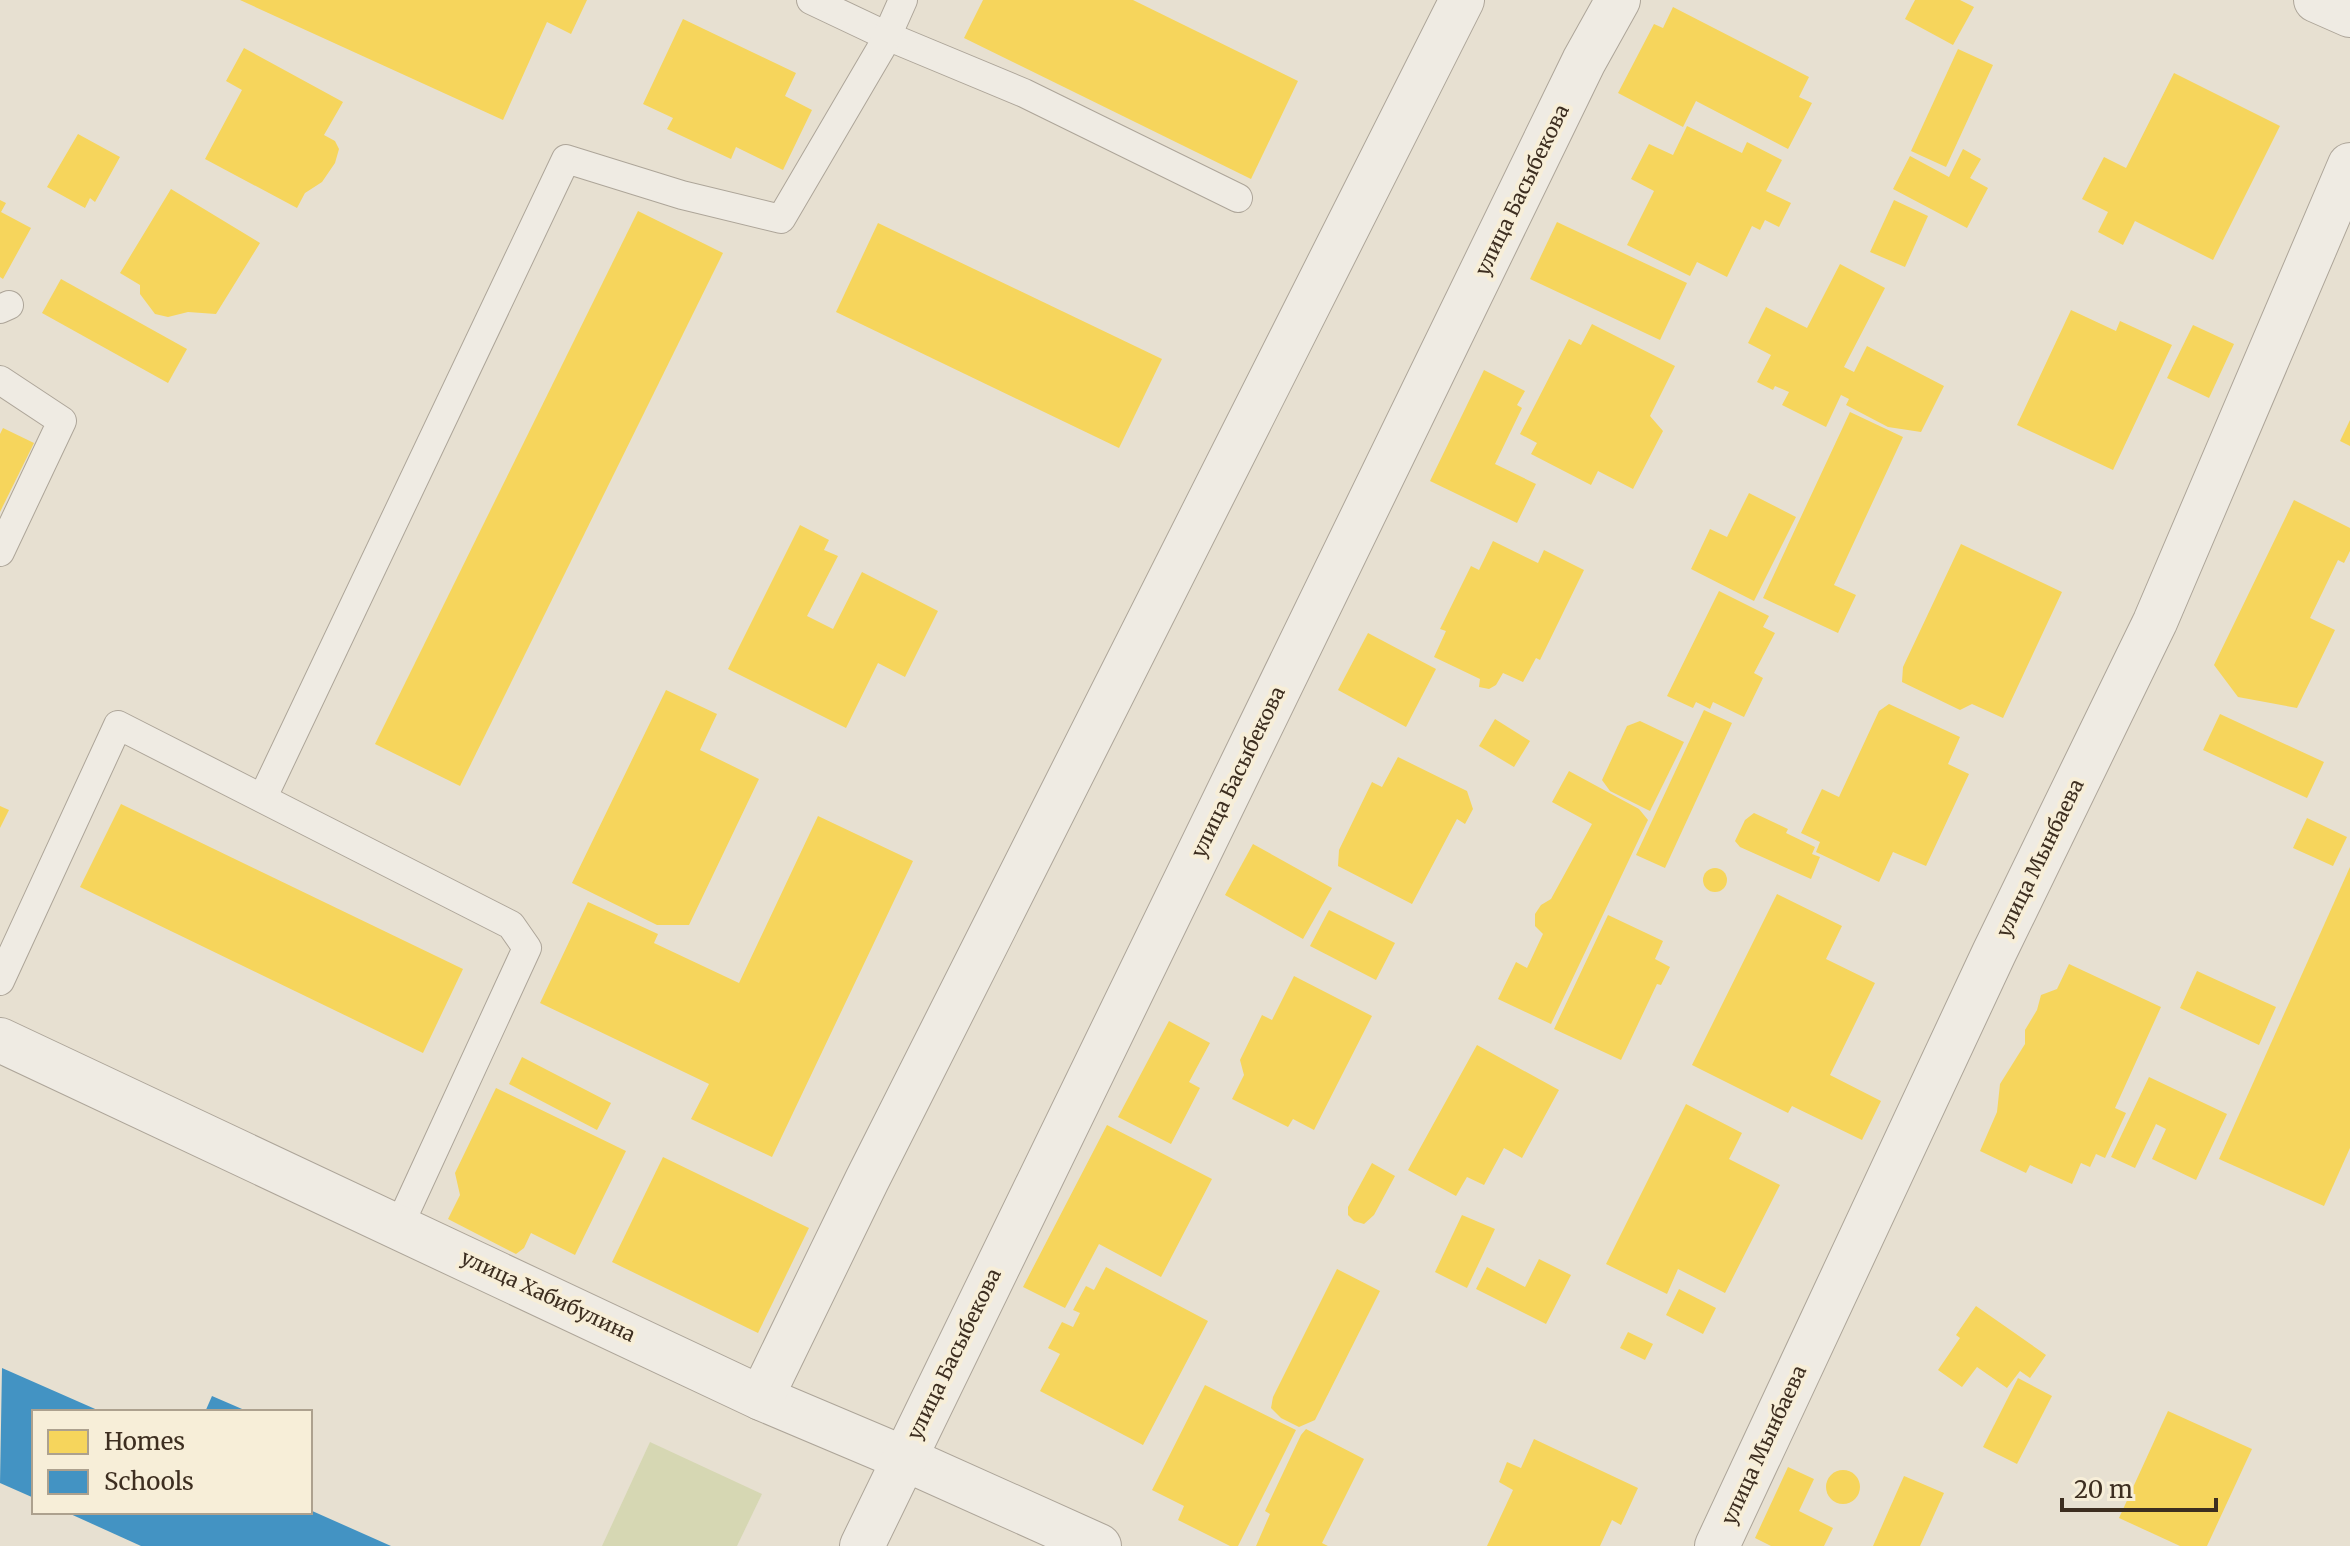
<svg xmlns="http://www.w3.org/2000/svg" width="2350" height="1546" font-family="Merriweather,serif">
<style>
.green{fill:#d6d7b3}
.homes{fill:#f6d55c}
.schools{fill:#4393c3}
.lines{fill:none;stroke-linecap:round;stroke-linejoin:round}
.lane-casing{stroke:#ada599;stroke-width:30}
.street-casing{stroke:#ada599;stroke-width:46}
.lane{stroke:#efebe3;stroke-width:28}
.street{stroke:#efebe3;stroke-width:44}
.labels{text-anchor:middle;stroke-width:8;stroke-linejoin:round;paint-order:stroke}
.street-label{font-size:20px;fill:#3d2e20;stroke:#f7eed8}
</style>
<rect width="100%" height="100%" fill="#e7e0d1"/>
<path class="green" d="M650 1442 762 1494 737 1546H602Z"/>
<g class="homes">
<path d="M240 0H587L571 34 547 22 503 120Z"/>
<path d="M983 0H1133L1298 81 1251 179 964 38Z"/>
<path d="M1915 0H1960L1974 7 1953 45 1905 19Z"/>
<path d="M1673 7 1809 77 1799 97 1812 103 1788 149 1696 101 1683 127 1618 93 1654 24 1663 28Z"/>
<path d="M683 19 796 73 785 96 812 110 783 170 736 147 731 159 667 129 673 118 643 104Z"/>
<path d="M244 48 343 102 324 135 335 141 339 149 335 163 322 182 305 193 297 208 205 159 242 90 226 81Z"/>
<path d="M1958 49 1993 65 1946 167 1911 151Z"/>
<path d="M2174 73 2280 126 2213 260 2135 221 2123 245 2098 232 2108 212 2082 199 2104 157 2126 168Z"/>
<path d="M1687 126 1742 153 1747 142 1782 160 1766 191 1791 203 1779 227 1765 220 1760 230 1752 226 1727 277 1697 262 1690 276 1627 245 1654 191 1631 179 1649 144 1673 155Z"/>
<path d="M78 134 120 157 95 202 90 198 85 208 47 187Z"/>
<path d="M1963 149 1981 159 1970 178 1988 188 1967 228 1893 189 1910 156 1949 177Z"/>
<path d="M171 189 260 243 216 314 188 312 168 317 155 314 140 294V285L120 273Z"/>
<path d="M0 200 6 203 1 212 31 228 3 279 0 277Z"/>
<path d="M1894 200 1928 216 1905 267 1870 252Z"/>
<path d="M638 211 723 253 460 786 375 744Z"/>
<path d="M1557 222 1687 283 1660 340 1530 279Z"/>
<path d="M878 223 1162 359 1119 448 836 312Z"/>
<path d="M1840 264 1885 288 1844 367 1854 372 1867 346 1944 386 1921 432 1888 427 1846 405 1849 399 1841 395 1826 427 1782 405 1789 392 1775 386 1773 390 1757 382 1771 355 1748 343 1766 307 1807 328Z"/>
<path d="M61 279 187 349 168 383 42 313Z"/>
<path d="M2071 310 2116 331 2120 321 2172 345 2113 470 2017 425Z"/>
<path d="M1592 324 1675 366 1650 416 1663 431 1633 489 1598 471 1591 485 1531 454 1537 443 1520 434 1569 339 1581 345Z"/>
<path d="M2193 325 2234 344 2209 398 2167 378Z"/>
<path d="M1484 370 1525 391 1517 405 1522 408 1495 464 1536 484 1517 523 1430 481Z"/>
<path d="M1850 412 1903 437 1834 585 1856 595 1838 633 1763 598Z"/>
<path d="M2350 420V446L2340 441Z"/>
<path d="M3 428 34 443 0 512V434Z"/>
<path d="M1749 493 1796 517 1754 601 1691 569 1710 529 1727 537Z"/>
<path d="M2294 500 2350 528V551L2344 563 2338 560 2310 618 2335 630 2297 708 2238 697 2214 665Z"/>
<path d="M800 525 829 540 824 550 838 556 807 616 833 629 862 572 938 611 905 677 878 663 846 728 728 669Z"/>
<path d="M1493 541 1538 563 1544 550 1584 570 1540 660 1536 658 1523 682 1503 673 1496 685 1489 689 1479 687 1480 679 1434 657 1446 631 1440 629 1471 566 1479 570Z"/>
<path d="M1961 544 2062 592 2003 718 1972 704 1960 710 1902 682 1903 667Z"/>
<path d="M1719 591 1769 616 1763 627 1775 633 1754 673 1763 678 1744 717 1713 702 1710 709 1696 702 1693 708 1667 696Z"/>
<path d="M1368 633 1436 669 1406 727 1338 690Z"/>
<path d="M666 690 717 714 700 750 759 779 689 925H657L572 883Z"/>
<path d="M1889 704 1960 737 1948 764 1969 774 1926 866 1893 852 1879 882 1816 852 1820 842 1801 833 1822 789 1839 797 1879 711Z"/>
<path d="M1704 710 1732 723 1665 868 1636 855Z"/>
<path d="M2220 714 2324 762 2307 798 2203 750Z"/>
<path d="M1495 719 1530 741 1514 767 1479 746Z"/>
<path d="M1640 721 1684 742 1650 811 1610 791 1602 780 1627 726Z"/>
<path d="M1398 757 1467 791 1473 809 1465 824 1457 819 1412 904 1338 866 1339 850 1372 782 1382 787Z"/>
<path d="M1569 771 1639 809 1648 820 1551 1024 1498 999 1516 962 1527 968 1543 934 1535 926V914L1541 905 1551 899 1592 824 1552 802Z"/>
<path d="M121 804 463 969 423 1053 80 887Z"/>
<path d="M0 806 9 810 0 828Z"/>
<path d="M1754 813 1788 829 1786 833 1815 847 1812 854 1820 857 1811 879 1740 847 1735 841 1745 820Z"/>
<path d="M818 816 913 861 772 1157 691 1119 709 1084 540 1003 588 902 658 934 654 943 739 983Z"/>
<path d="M2307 818 2347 837 2333 866 2293 848Z"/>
<path d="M1253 844 1332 888 1303 939 1225 895Z"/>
<path d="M2350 867V1148L2324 1206 2219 1159Z"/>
<circle cx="1715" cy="880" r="12"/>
<path d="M1777 894 1842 926 1826 959 1875 983 1830 1075 1881 1101 1862 1140 1792 1106 1788 1113 1692 1065Z"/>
<path d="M1329 910 1395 943 1376 980 1310 946Z"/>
<path d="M1608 915 1663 941 1655 959 1670 967 1661 985 1657 984 1621 1060 1554 1029Z"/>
<path d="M2069 964 2161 1007 2115 1108 2126 1113 2105 1158 2096 1154 2090 1167 2081 1163 2072 1184 2030 1165 2026 1173 1980 1151 1997 1112 2000 1084 2025 1044V1030L2037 1010 2041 995 2057 989Z"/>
<path d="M2197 971 2276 1007 2259 1045 2180 1008Z"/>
<path d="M1294 976 1372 1016 1314 1130 1293 1119 1288 1127 1232 1099 1244 1075 1240 1060 1262 1015 1272 1020Z"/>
<path d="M1169 1021 1210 1043 1189 1082 1200 1088 1171 1144 1118 1117Z"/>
<path d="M1477 1045 1559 1090 1522 1158 1504 1148 1484 1185 1467 1177 1456 1196 1408 1170Z"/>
<path d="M522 1057 611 1103 597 1130 509 1084Z"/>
<path d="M2149 1077 2227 1114 2196 1180 2152 1159 2166 1129 2156 1124 2135 1168 2111 1157Z"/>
<path d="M496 1088 626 1151 575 1255 531 1233 524 1248 516 1254 448 1219 460 1195 455 1173Z"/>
<path d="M1686 1104 1742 1133 1729 1159 1780 1185 1725 1293 1678 1269 1667 1294 1606 1264Z"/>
<path d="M1107 1125 1212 1179 1161 1277 1099 1244 1065 1308 1023 1287Z"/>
<path d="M663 1157 809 1228 758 1333 612 1262Z"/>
<path d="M1372 1163 1395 1176 1374 1215 1364 1224 1354 1221 1348 1215V1207Z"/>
<path d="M1462 1215 1495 1229 1467 1288 1435 1272Z"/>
<path d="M1539 1259 1571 1275 1546 1324 1476 1289 1487 1267 1525 1287Z"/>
<path d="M1106 1267 1208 1321 1143 1445 1040 1391 1060 1354 1048 1348 1062 1322 1073 1327 1080 1313 1073 1310 1086 1286 1094 1290Z"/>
<path d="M1337 1269 1380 1291 1315 1420 1299 1427 1281 1418 1271 1408 1273 1397Z"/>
<path d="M1679 1289 1716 1308 1703 1334 1666 1315Z"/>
<path d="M1976 1306 2046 1355 2030 1378 2020 1371 2007 1388 1977 1367 1962 1387 1938 1370 1960 1338 1956 1335Z"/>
<path d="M1628 1332 1653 1344 1645 1360 1620 1348Z"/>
<path d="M2018 1378 2052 1396 2017 1464 1983 1447Z"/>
<path d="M1205 1385 1296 1430 1238 1546H1230L1178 1520 1184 1506 1152 1490Z"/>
<path d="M2168 1411 2252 1449 2207 1546H2180L2119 1518Z"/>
<path d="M1306 1429 1364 1459 1322 1543 1328 1546H1256L1270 1514 1265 1511 1301 1435Z"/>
<path d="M1534 1439 1638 1488 1621 1525 1612 1520 1600 1546H1487L1513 1490 1499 1482 1507 1462 1521 1468Z"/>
<path d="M1788 1467 1814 1479 1799 1511 1833 1528 1824 1546H1771L1755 1538Z"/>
<circle cx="1843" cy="1487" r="17"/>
<path d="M1904 1476 1944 1493 1920 1546H1873Z"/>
</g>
<g class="schools">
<path d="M2 1368 102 1412H34V1498L0 1483Z"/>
<path d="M212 1396 249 1412H205Z"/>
<path d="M310 1510 391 1546H141L66 1512Z"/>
</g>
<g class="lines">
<defs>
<g id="lane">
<path d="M811 0 887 36 1024 93 1238 198"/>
<path d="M0 309 9 305"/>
<path d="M0 380 62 421 0 552"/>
<path d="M263 797 566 159 682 195 781 219 883 45 903 0"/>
<path d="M0 981 118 725 511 925 527 948 399 1226"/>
</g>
<g id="street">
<path d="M2316 0 2350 15"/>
<path d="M0 1040 761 1398 903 1458 1099 1546"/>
<path d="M761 1398 867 1180 1462 0"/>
<path d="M862 1546 1584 61 1618 0"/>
<path d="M1717 1546 1994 953 2155 622 2350 165"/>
</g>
</defs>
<use href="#lane" class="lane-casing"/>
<use href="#street" class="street-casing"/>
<use href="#lane" class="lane"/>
<use href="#street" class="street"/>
</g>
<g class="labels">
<g class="street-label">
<text transform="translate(1522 190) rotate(-64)" y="7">улица Басыбекова</text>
<text transform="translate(1238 772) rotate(-64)" y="7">улица Басыбекова</text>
<text transform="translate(2040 858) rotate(-64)" y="7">улица Мынбаева</text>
<text transform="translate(548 1296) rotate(25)" y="7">улица Хабибулина</text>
<text transform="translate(954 1354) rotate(-64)" y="7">улица Басыбекова</text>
<text transform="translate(1764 1445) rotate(-65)" y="7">улица Мынбаева</text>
</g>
</g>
<rect x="32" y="1410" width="280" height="104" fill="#f7eed8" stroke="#ada18e" stroke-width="2"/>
<rect x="48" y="1430" width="40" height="24" fill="#f6d55c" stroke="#ada18e" stroke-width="2"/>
<text x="104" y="1450" font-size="24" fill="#3d2e20">Homes</text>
<rect x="48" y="1470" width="40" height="24" fill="#4393c3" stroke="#ada18e" stroke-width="2"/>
<text x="104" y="1490" font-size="24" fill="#3d2e20">Schools</text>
<path d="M2062 1498v12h154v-12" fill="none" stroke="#3d2e20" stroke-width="4"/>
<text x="2074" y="1498" font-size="24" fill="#3d2e20" stroke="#f7eed8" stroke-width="6" paint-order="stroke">20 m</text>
</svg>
